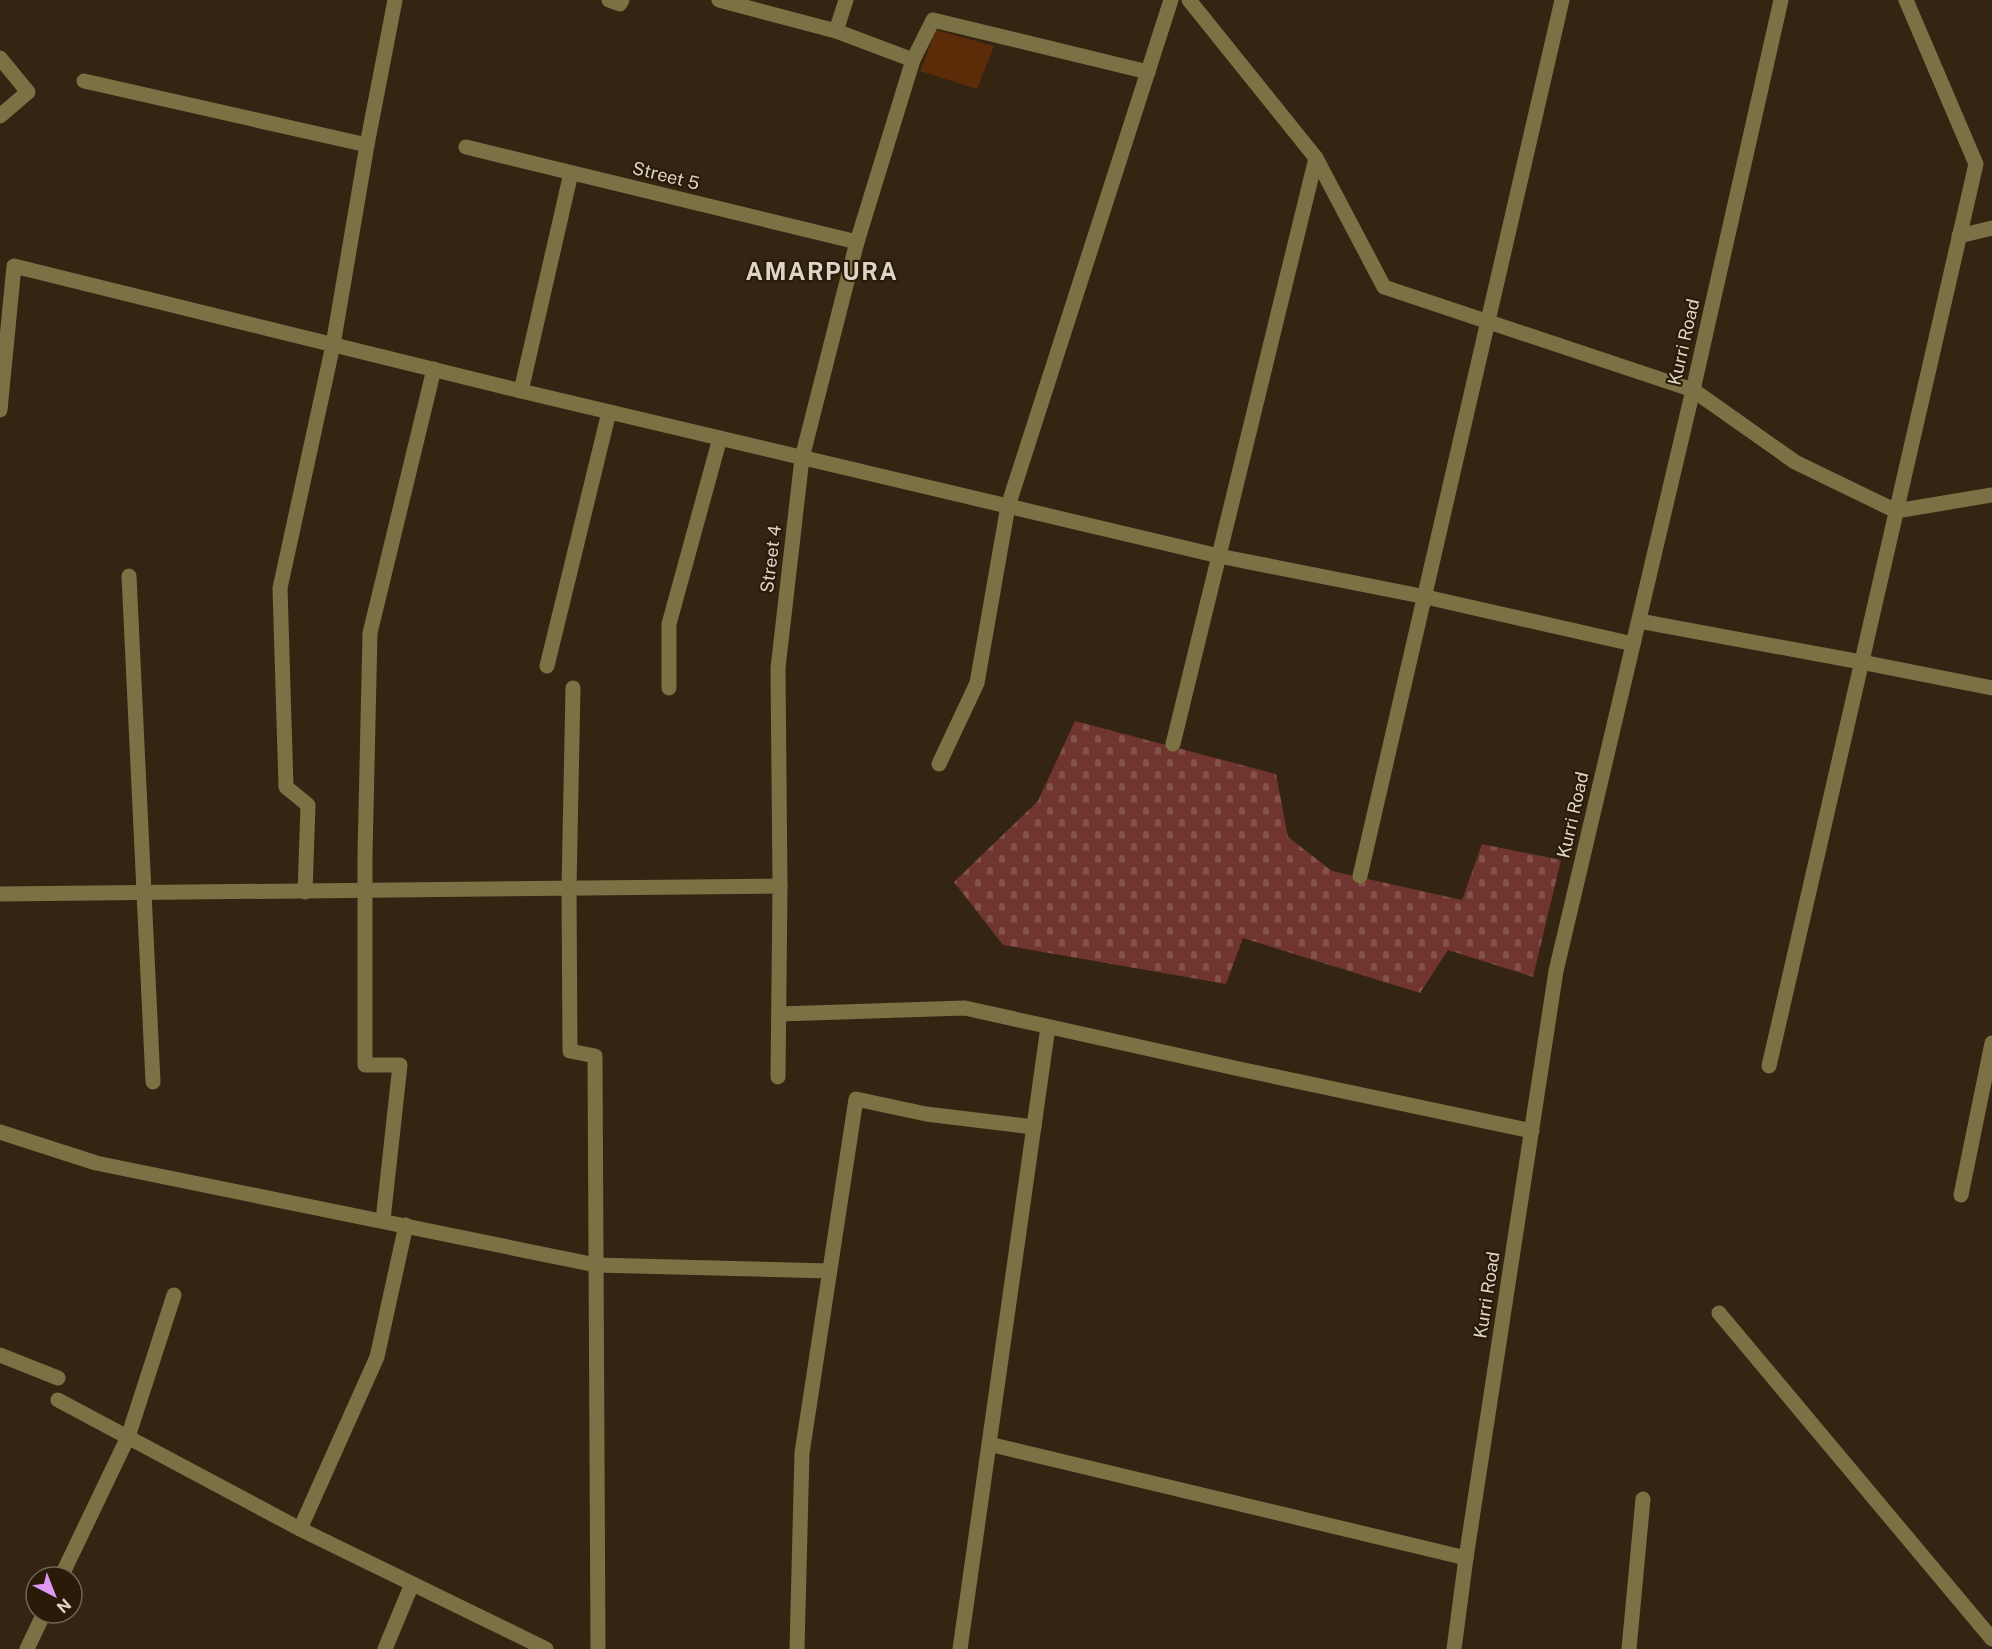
<svg xmlns="http://www.w3.org/2000/svg" width="1992" height="1649" font-family="'Public Sans',sans-serif">
<style>
.cemetery{fill:url(#cemetery-stones)}
.building{fill:#5c2b07}
.lines{fill:none;stroke-linecap:round;stroke-linejoin:round}
.minor{stroke:#7a7144;stroke-width:15}
.labels{text-anchor:middle;stroke-width:4.5;stroke-linejoin:round;paint-order:stroke}
.street-label{font-size:18px;fill:#ded5c9;stroke:#291b08}
.district-label{font-size:24px;font-weight:bold;letter-spacing:1.5px;fill:#ded5c9;stroke:#291b08}
</style>
<defs>
<pattern id="cemetery-stones" width="16" height="16" patternUnits="userSpaceOnUse" patternTransform="scale(1.5)"><rect width="16" height="16" fill="#70352e"/><path d="M2 7V4a2 2 0 0 1 4 0v3zM10 15v-3a2 2 0 0 1 4 0v3z" fill="#84514b"/></pattern>
</defs>
<rect width="100%" height="100%" fill="#332512"/>
<path class="cemetery" d="M1075 721 1276 774 1288 837 1332 871 1462 900 1482 844 1561 860 1533 977 1448 950 1420 993 1243 938 1226 984 1003 945 954 882 1038 801Z"/>
<path class="building" d="M936 30 994 46 977 89 920 71Z"/>
<g class="lines">
<g class="minor">
<path d="M609 0 620 4 622 0"/>
<path d="M719 0 836 31 913 60"/>
<path d="M1189 0 1316 158 1384 287 1693 390 1795 462 1896 511 1992 495"/>
<path d="M836 31 846 0"/>
<path d="M0 58 28 92 0 116"/>
<path d="M84 81 367 145"/>
<path d="M466 147 857 242"/>
<path d="M1959 236 1992 228"/>
<path d="M521 391 571 173"/>
<path d="M0 410 14 266 521 391 1219 556 1426 597 1633 644"/>
<path d="M129 576 153 1082"/>
<path d="M1639 621 1861 662 1992 688"/>
<path d="M547 666 609 412"/>
<path d="M573 688 569 888 570 1051 595 1056 598 1649"/>
<path d="M669 688V624L720 438"/>
<path d="M1173 744 1316 158"/>
<path d="M939 764 977 683 1008 506 1171 0"/>
<path d="M1360 876 1562 0"/>
<path d="M305 892 308 805 286 787 280 588 333 345 367 145 395 0"/>
<path d="M0 894 780 886"/>
<path d="M779 1014 965 1008 1244 1070 1532 1131"/>
<path d="M1769 1066 1976 164 1906 0"/>
<path d="M778 1077 780 886 778 668 802 458 857 242 913 60 933 20 1148 72"/>
<path d="M0 1132 96 1163 596 1265 829 1271"/>
<path d="M1961 1195 1992 1043"/>
<path d="M383 1220 400 1065H365V855L370 633 434 369"/>
<path d="M1719 1313 1992 1639"/>
<path d="M0 1355 58 1378"/>
<path d="M58 1400 300 1529 546 1649"/>
<path d="M989 1444 1466 1558"/>
<path d="M300 1529 377 1357 406 1225"/>
<path d="M61 1577 128 1437 174 1295"/>
<path d="M27 1649 44 1613"/>
<path d="M385 1649 412 1584"/>
<path d="M797 1649 802 1453 856 1099 926 1114 1034 1127"/>
<path d="M960 1649 1048 1027"/>
<path d="M1454 1649 1466 1558 1556 971 1693 390 1781 0"/>
<path d="M1629 1649 1643 1499"/>
</g>
</g>
<g class="labels">
<g class="street-label">
<text transform="translate(666 176) rotate(14)" y="6">Street 5</text>
<text transform="translate(1684 342) rotate(-77)" y="6">Kurri Road</text>
<text transform="translate(771 559) rotate(-83)" y="6">Street 4</text>
<text transform="translate(1573 815) rotate(-77)" y="6">Kurri Road</text>
<text transform="translate(1487 1295) rotate(-81)" y="6">Kurri Road</text>
</g>
<g class="district-label">
<text x="822" y="280">AMARPURA</text>
</g>
</g>
<g transform="translate(54 1595) rotate(138)"><circle r="28" fill="#291b08" stroke="#716555" stroke-width="1.5"/>
<path d="M0-4.5L10 22L0 15L-10 22Z" fill="#de98f2"/>
<text y="-9" font-size="16" font-weight="bold" text-anchor="middle" fill="#ded5c9">N</text>
</g>
</svg>
